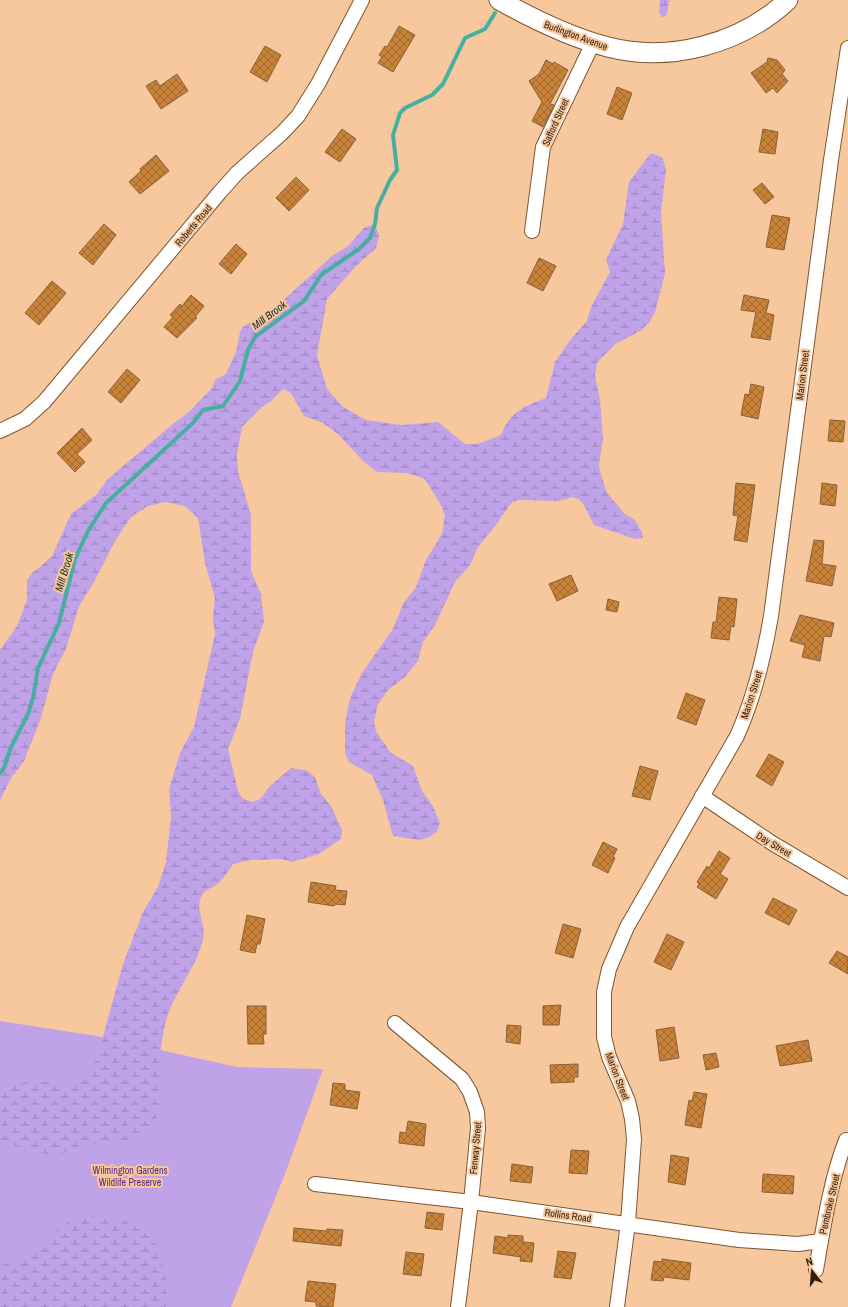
<svg xmlns="http://www.w3.org/2000/svg" width="848" height="1307" font-family="'Archivo Narrow',sans-serif">
<style>
.green{fill:#c0a2e8}
.wetland{fill:url(#wetland-marsh)}
.lines{fill:none;stroke-linecap:round;stroke-linejoin:round}
.stream{stroke:#46afa1;stroke-width:4}
.building{fill:url(#building-cross-hatch);stroke:#8a6038}
.minor-casing{stroke:#7e552d;stroke-width:16}
.secondary-casing{stroke:#7e552d;stroke-width:21}
.minor{stroke:#fff;stroke-width:14}
.secondary{stroke:#fff;stroke-width:19}
.labels{text-anchor:middle;stroke-width:4;stroke-linejoin:round;paint-order:stroke}
.street-label{font-size:10px;fill:#2e1d0c;stroke:#f7c89d}
.park-label{font-size:10px;fill:#5b2b8b;stroke:#f7c89d}
.water-label{font-size:11px;font-style:italic;fill:#19312d;stroke:#f7c89d}
</style>
<defs>
<pattern id="wetland-marsh" width="20" height="14" patternUnits="userSpaceOnUse"><rect width="20" height="14" fill="#c0a2e8"/><path d="M1 5h8M5 5V1M11 12h8M15 12V8" fill="none" stroke="#9c83ba"/></pattern>
<pattern id="building-cross-hatch" width="8" height="8" patternUnits="userSpaceOnUse"><rect width="8" height="8" fill="#c88239"/><path d="M0 0l8 8M0 8l8-8" fill="none" stroke="#a36a2e"/></pattern>
</defs>
<rect width="100%" height="100%" fill="#f7c89d"/>
<path class="green" d="M0 1021 97 1036 237 1067 323 1069 285 1174 231 1307H0Z"/>
<g class="wetland">
<path d="M660 0H669L667 14 662 18 659 12Z"/>
<path d="M651 153 662 157 666 169 661 212 665 274 655 312 649 323 640 331 615 344 597 363 595 375 600 400 603 439 599 465 600 471 607 493 625 514 635 520 642 532 643 538 635 539 594 525 584 505 579 499 573 497 559 501 519 500 512 502 496 525 478 547 470 565 455 582 435 625 423 642 418 661 405 677 389 689 378 704 374 722 376 731 390 752 413 766 422 791 433 806 440 823 437 832 429 837 420 840 393 836 383 800 372 775 349 762 345 753V723L350 698 362 673 393 629 403 604 416 587 426 560 442 534 445 516 442 507 425 479 407 473 377 472 363 461 338 434 323 423 304 416 291 393 283 389 270 402 262 407 242 427 237 454 238 471 251 515V571L261 594 264 622 253 652 240 719 228 749 238 791 243 799 252 802 260 799 271 785 291 768 308 771 315 777 321 794 331 806 342 830 341 839 319 854 292 862 282 859 250 860 233 864C228 871 223 880 216 885 211 889 205 889 202 895 194 909 207 925 203 939 196 970 172 994 165 1025 162 1039 159 1055 160 1070 160 1089 163 1112 151 1129 143 1141 108 1141 94 1145 83 1147 73 1151 62 1153 54 1154 42 1154 34 1152 23 1150 11 1144 0 1140V1084L52 1081 61 1086 80 1081 88 1075 97 1058 123 964 143 912 158 887 166 862 171 816 169 789 180 753 194 727 215 634 213 617 215 598 205 563 198 518 185 506 165 502 148 506 131 517 115 541 94 582 79 606 66 649 53 674 40 721 23 763 11 778 0 800V650L17 626 27 600V581L32 573 39 568 52 556 71 514 97 494 108 479 174 423 188 413 212 388 215 380 226 374 236 352 240 332 243 327 279 304 332 256 348 246 364 228 375 224 379 236 376 248 357 265 327 299 317 355 327 389 343 407 366 420 402 425 438 422 465 444H478L501 435C509 412 525 406 546 398L555 362 570 340 587 321 591 307 610 272 606 260 623 224 629 182Z"/>
<path d="M91 1216C106 1219 129 1219 142 1228 163 1241 169 1284 165 1307H0V1266L26 1255 61 1226 70 1221Z"/>
</g>
<g class="lines">
<path class="stream" d="M0 773 4 768 11 747 28 714 33 698 38 668 59 623 75 559 88 531 106 503 193 423 203 410 223 406 240 381 248 350 255 337 304 301 321 275 359 249 370 238 375 224 377 208 390 180 397 170 393 135 400 113 405 108 432 95 443 84 465 38 485 29 495 13"/>
</g>
<g class="building">
<path d="M399 26 415 35 393 72 378 63 382 57 379 55 385 46 387 47Z"/>
<path d="M265 46 281 55 267 82 250 72Z"/>
<path d="M768 58 777 60 785 70 782 74 788 81 777 93 773 88 766 93 751 73 767 62Z"/>
<path d="M546 60 553 64 554 62 568 70 550 104 554 105 543 127 532 121 542 102 529 81 539 74Z"/>
<path d="M177 74 188 91 161 109 146 86 156 80 160 86Z"/>
<path d="M617 87 632 93 622 120 607 114Z"/>
<path d="M342 129 356 139 340 162 325 152Z"/>
<path d="M763 129 778 132 775 154 759 152Z"/>
<path d="M156 155 169 171 140 194 129 182 141 171 140 169Z"/>
<path d="M296 177 309 190 289 211 276 198Z"/>
<path d="M762 183 774 197 765 204 753 190Z"/>
<path d="M772 215 790 218 784 250 766 247Z"/>
<path d="M104 224 116 235 93 265 79 253Z"/>
<path d="M236 244 247 254 231 274 219 264Z"/>
<path d="M539 258 556 266 543 291 527 283Z"/>
<path d="M52 281 66 293 39 325 25 313Z"/>
<path d="M191 295 204 306 195 317 197 318 177 338 164 327 173 317 170 315 180 304 182 306Z"/>
<path d="M744 295 769 300 766 313 774 315 770 340 751 337 756 312 741 310Z"/>
<path d="M127 369 140 380 121 403 108 392Z"/>
<path d="M751 384 764 387 758 419 741 415 745 394 749 395Z"/>
<path d="M830 420 845 421 843 442 828 441Z"/>
<path d="M82 428 92 440 77 454 85 462 75 472 57 453Z"/>
<path d="M736 483 755 485 747 542 734 540 738 516 733 515Z"/>
<path d="M822 483 837 485 835 506 820 504Z"/>
<path d="M814 540 824 541 822 564 836 566 832 586 806 581Z"/>
<path d="M571 575 578 591 557 601 549 584Z"/>
<path d="M719 597 737 599 734 627 731 626 729 640 711 638 713 622H716Z"/>
<path d="M608 599 619 602 617 612 606 610Z"/>
<path d="M800 615 834 623 831 637 824 636 820 661 802 657 805 645 790 641Z"/>
<path d="M686 693 705 700 696 725 677 718Z"/>
<path d="M769 754 784 762 772 786 756 776Z"/>
<path d="M640 766 658 771 650 800 632 796Z"/>
<path d="M603 842 617 849 613 857 615 858 608 873 592 865Z"/>
<path d="M719 851 730 858 720 874 728 879 716 899 697 887 699 884 697 882 707 866 709 868Z"/>
<path d="M311 882 336 886 335 890 347 891 345 905 335 904 334 906 308 902Z"/>
<path d="M773 898 797 910 789 925 765 913Z"/>
<path d="M247 915 265 919 260 944H257L255 953 240 950Z"/>
<path d="M563 924 581 929 573 958 555 953Z"/>
<path d="M667 934 684 942 671 970 654 962Z"/>
<path d="M837 951 848 957V974L829 963Z"/>
<path d="M561 1005 559 1025H543V1006Z"/>
<path d="M247 1006H266V1034H263L264 1044H248Z"/>
<path d="M507 1025 521 1026 520 1044 506 1042Z"/>
<path d="M674 1027 679 1058 660 1061 656 1030Z"/>
<path d="M808 1040 812 1061 780 1066 776 1046Z"/>
<path d="M716 1053 719 1067 706 1070 703 1055Z"/>
<path d="M578 1064V1077H574V1082L551 1083 550 1065Z"/>
<path d="M333 1083 345 1084V1090L360 1092 357 1109 330 1105Z"/>
<path d="M694 1092 707 1094 701 1128 685 1125 689 1100 692 1101Z"/>
<path d="M408 1121 426 1124 424 1146 399 1143 400 1132 406 1133Z"/>
<path d="M571 1150 589 1151 587 1174 569 1173Z"/>
<path d="M671 1155 689 1158 685 1185 668 1182Z"/>
<path d="M512 1164 533 1167 531 1183 510 1181Z"/>
<path d="M763 1174 794 1176 793 1194 762 1192Z"/>
<path d="M427 1212 444 1214 442 1230 425 1228Z"/>
<path d="M294 1228 326 1231 327 1229 343 1230 341 1246 293 1241Z"/>
<path d="M508 1235 523 1236V1242L534 1243 532 1262 520 1261 521 1257 493 1253 495 1236 508 1238Z"/>
<path d="M558 1251 576 1253 571 1279 554 1277Z"/>
<path d="M406 1252 424 1254 421 1276 403 1274Z"/>
<path d="M662 1259 691 1263 689 1280 664 1277 663 1281 651 1280 654 1261 662 1262Z"/>
<path d="M308 1281 336 1284 333 1307 316 1306V1302L305 1301Z"/>
</g>
<g class="lines">
<defs>
<g id="minor">
<path d="M532 231 543 147 593 43"/>
<path d="M0 431 25 419 44 402 220 192 237 173 282 133 298 116 318 84 362 0"/>
<path d="M702 796 772 843 848 888"/>
<path d="M395 1023 462 1079 470 1092 477 1112 478 1128 471 1202 458 1307"/>
<path d="M315 1184 471 1202 739 1240 798 1244 821 1241"/>
<path d="M816 1270C823 1229 831 1178 846 1140"/>
<path d="M617 1307 628 1223 634 1139 632 1119 628 1101 609 1057 604 1037V992L609 969 627 927 737 736C754 698 764 657 771 616L831 160 848 48"/>
</g>
<path id="secondary" d="M499 0C533 19 569 37 608 47 670 63 741 44 788 0"/>
</defs>
<use href="#minor" class="minor-casing"/>
<use href="#secondary" class="secondary-casing"/>
<use href="#minor" class="minor"/>
<use href="#secondary" class="secondary"/>
</g>
<g class="labels">
<g class="street-label">
<text transform="translate(576 35) rotate(20)" y="4">Burlington Avenue</text>
<text transform="translate(555 122) rotate(-66)" y="4">Safford Street</text>
<text transform="translate(193 225) rotate(-50)" y="4">Roberts Road</text>
<text transform="translate(802 375) rotate(-83)" y="4">Marion Street</text>
<text transform="translate(751 695) rotate(-72)" y="4">Marion Street</text>
<text transform="translate(774 844) rotate(31)" y="4">Day Street</text>
<text transform="translate(618 1076) rotate(69)" y="4">Marion Street</text>
<text transform="translate(475 1148) rotate(-85)" y="4">Fenway Street</text>
<text transform="translate(829 1204) rotate(-77)" y="4">Pembroke Street</text>
<text transform="translate(568 1215) rotate(8)" y="4">Rollins Road</text>
</g>
<g class="park-label">
<text x="130" y="1174">Wilmington Gardens<tspan x="130" dy="12">Wildlife Preserve</tspan></text>
</g>
<g class="water-label">
<text transform="translate(269 315) rotate(-37)" y="4">Mill Brook</text>
<text transform="translate(64 572) rotate(-73)" y="4">Mill Brook</text>
</g>
</g>
<g transform="translate(812 1271) rotate(343)" stroke="#f7c89d" stroke-width="3" paint-order="stroke">
<path d="M0-3L7 15L0 10L-7 15Z" fill="#2e1d0c"/>
<text y="-6" font-size="11" font-weight="bold" text-anchor="middle" fill="#2e1d0c">N</text>
</g>
</svg>
